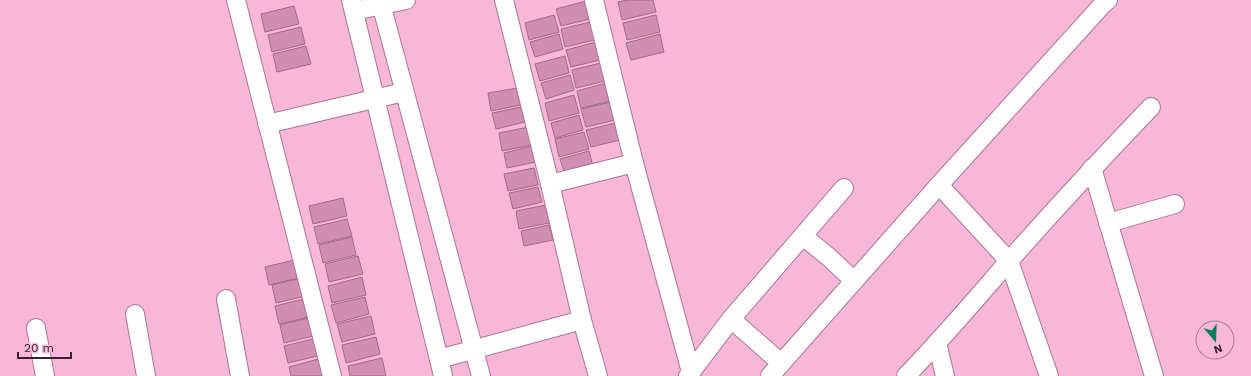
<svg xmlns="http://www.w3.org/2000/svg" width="1251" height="376" font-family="'Work Sans',sans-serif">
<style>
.building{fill:#d08fb2;stroke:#a16988}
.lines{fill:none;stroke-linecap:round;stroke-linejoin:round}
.street-casing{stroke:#ae7494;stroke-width:20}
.street{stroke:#fff;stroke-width:18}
</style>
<rect width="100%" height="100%" fill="#f6b7d8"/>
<g class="building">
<path d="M590 0 594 18 561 26 556 9Z"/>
<path d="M628 0H653L656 12 622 20 618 2Z"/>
<path d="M294 6 299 24 265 32 261 14Z"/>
<path d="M554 15 559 32 529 40 525 23Z"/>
<path d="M656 15 660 32 627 40 623 23Z"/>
<path d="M595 21 599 39 565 47 561 29Z"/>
<path d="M301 27 305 44 272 52 268 35Z"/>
<path d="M559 34 563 49 535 57 530 42Z"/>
<path d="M660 34 664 52 631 60 626 43Z"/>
<path d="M600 41 604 59 571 67 566 50Z"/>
<path d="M306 46 311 64 277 72 273 54Z"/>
<path d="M565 56 569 73 540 81 535 64Z"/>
<path d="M605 62 610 80 576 88 572 70Z"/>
<path d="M570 75 574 90 546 99 541 83Z"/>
<path d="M610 82 615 100 581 108 577 91Z"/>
<path d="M518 88 521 105 491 111 488 93Z"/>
<path d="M574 95 579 113 549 121 545 103Z"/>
<path d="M615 101 619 119 586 127 581 109Z"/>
<path d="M521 107 525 122 496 129 492 113Z"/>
<path d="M579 115 583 130 555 138 551 123Z"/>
<path d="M620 122 624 139 591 147 586 130Z"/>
<path d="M529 127 532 145 502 151 499 133Z"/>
<path d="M584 132 589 149 559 157 555 139Z"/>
<path d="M532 146 536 162 507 168 504 153Z"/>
<path d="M589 151 593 166 565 174 560 159Z"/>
<path d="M534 168 538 185 508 191 504 174Z"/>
<path d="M538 187 542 202 513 209 509 193Z"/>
<path d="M343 198 347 216 313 224 309 206Z"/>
<path d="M546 205 549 223 519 229 516 211Z"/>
<path d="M347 219 352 236 318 244 314 227Z"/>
<path d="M549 225 553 240 524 246 521 231Z"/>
<path d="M352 237 356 255 323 263 319 245Z"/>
<path d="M358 256 363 274 329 282 325 264Z"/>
<path d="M298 259 303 277 269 285 265 267Z"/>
<path d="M306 277 310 295 276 303 272 285Z"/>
<path d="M362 277 366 295 332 303 328 286Z"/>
<path d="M365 297 369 314 336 323 331 305Z"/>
<path d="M308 298 313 316 279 324 275 306Z"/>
<path d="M371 316 375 334 342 342 337 324Z"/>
<path d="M313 317 317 335 284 343 280 325Z"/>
<path d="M376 337 380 354 346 363 342 345Z"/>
<path d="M317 338 322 355 288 363 284 346Z"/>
<path d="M322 358 326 376H291L289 367Z"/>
<path d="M382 358 386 376H350L348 366Z"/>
</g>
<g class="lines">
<defs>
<g id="street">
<path d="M236 0 332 376"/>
<path d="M351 0 443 376"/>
<path d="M380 0 481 376"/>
<path d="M504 0 550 184 582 320 598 376"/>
<path d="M594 0 634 163 691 372"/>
<path d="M354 11 406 0"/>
<path d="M267 124 404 92"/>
<path d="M1092 168 1154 376"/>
<path d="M550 184 634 163"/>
<path d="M939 185 1009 261 1049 376"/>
<path d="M1108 223 1175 204"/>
<path d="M803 236 831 259 854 281"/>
<path d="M226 299 240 376"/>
<path d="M135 314 146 376"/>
<path d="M731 319 781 363"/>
<path d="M36 328 45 376"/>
<path d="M937 343 945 376"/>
<path d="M439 359 582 320"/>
<path d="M688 376 731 319 844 188"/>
<path d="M770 376 939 185 1104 3 1108 0"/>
<path d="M906 376C942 339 975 300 1009 261 1055 209 1102 158 1151 107"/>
</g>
</defs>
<use href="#street" class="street-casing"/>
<use href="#street" class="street"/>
</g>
<g transform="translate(1215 340) rotate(161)"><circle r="19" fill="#f6b7d8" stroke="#aa7b94"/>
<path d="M0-3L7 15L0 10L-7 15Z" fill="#067e5c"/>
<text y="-6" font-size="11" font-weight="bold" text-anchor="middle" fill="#38202d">N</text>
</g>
<path d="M18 352v6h53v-6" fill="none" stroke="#38202d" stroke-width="2"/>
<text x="24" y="352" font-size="12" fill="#38202d" stroke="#f6b7d8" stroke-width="3" paint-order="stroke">20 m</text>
</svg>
